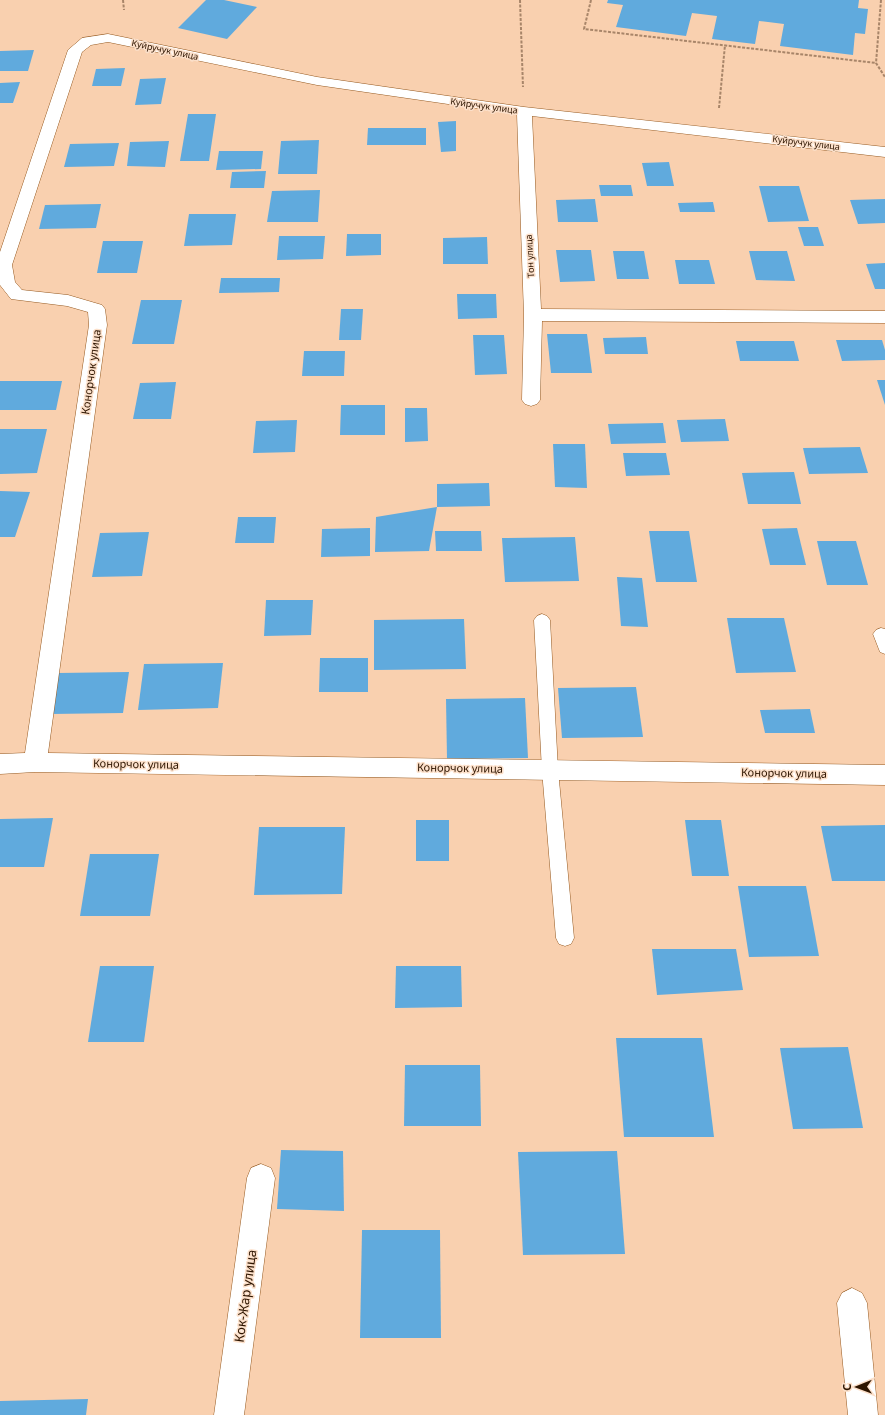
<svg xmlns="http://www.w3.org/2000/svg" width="885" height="1415" font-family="'Noto Sans',sans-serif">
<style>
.building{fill:#60aadd}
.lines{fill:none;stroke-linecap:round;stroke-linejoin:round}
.service-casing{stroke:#965a21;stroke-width:1}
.minor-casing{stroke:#965a21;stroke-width:1}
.path{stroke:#a88569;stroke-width:2;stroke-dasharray:3 1.5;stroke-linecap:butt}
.service{fill:#fff;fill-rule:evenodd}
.minor{fill:#fff;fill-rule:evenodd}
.labels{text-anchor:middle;stroke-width:3;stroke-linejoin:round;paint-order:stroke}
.far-street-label{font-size:9px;fill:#2e1500;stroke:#fce0ca}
.street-label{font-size:11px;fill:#2e1500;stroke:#fce0ca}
.near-street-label{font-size:13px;fill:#2e1500;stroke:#fce0ca}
</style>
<rect width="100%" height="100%" fill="#f9d0af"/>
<g class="building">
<path d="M206 0H224L257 7 227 39 178 28Z"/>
<path d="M608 0H859L858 8 868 9 865 34 855 33 853 55 780 46 784 24 759 21 755 44 712 39 717 16 692 13 686 36 616 27 623 5 607 3Z"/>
<path d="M34 50 28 71H0V51Z"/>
<path d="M125 68 121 86H92L96 69Z"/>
<path d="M166 78 161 104 135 105 140 79Z"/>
<path d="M20 82 13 103H0V83Z"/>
<path d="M188 114H216L209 161H180Z"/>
<path d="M456 121V151L441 152 438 122Z"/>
<path d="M368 128H426V145H367Z"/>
<path d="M319 140 317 174H278L281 141Z"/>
<path d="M169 141 165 167 127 166 130 142Z"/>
<path d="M119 143 114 166 64 167 70 144Z"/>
<path d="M219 151H263L261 169 216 170Z"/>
<path d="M669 162 674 186H647L642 163Z"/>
<path d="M266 171 264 188H230L232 172Z"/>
<path d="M599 185H631L633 196H601Z"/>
<path d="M759 186H799L809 221 768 222Z"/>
<path d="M320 190 318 222H267L272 191Z"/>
<path d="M595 199 598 222H558L556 200Z"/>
<path d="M885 199V223L858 224 850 200Z"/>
<path d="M713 202 715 212H680L678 203Z"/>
<path d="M101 204 96 228 39 229 45 205Z"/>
<path d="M189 214H236L232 245 184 246Z"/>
<path d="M798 227H818L824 246H804Z"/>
<path d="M347 234H381V255L346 256Z"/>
<path d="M279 236H325L323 259 277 260Z"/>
<path d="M487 237 488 264H443V238Z"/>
<path d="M103 241H143L137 273H97Z"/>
<path d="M556 250H591L595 281 560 282Z"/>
<path d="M613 251H644L649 279H617Z"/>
<path d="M749 251H787L795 281 756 280Z"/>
<path d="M675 260H709L715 284H679Z"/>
<path d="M885 263V289H875L866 264Z"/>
<path d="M221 278H280L279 292 219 293Z"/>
<path d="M457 294H496L497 318 458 319Z"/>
<path d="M141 300H182L174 344H132Z"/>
<path d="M341 309H363L361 340H339Z"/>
<path d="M547 334H587L592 373H551Z"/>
<path d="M473 335H504L507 374 475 375Z"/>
<path d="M646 337 648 354H605L603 338Z"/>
<path d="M836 340H882L885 350V360L842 361Z"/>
<path d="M736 341H794L799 361H740Z"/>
<path d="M304 351H345L344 376H302Z"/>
<path d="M877 380H885V405Z"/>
<path d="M0 381H62L56 410H0Z"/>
<path d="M176 382 171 419H133L140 383Z"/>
<path d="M341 405H385V435H340Z"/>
<path d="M405 408H427L428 441 405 442Z"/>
<path d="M725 419 729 441 681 442 677 420Z"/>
<path d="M297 420 295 452 253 453 256 421Z"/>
<path d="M663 423 666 443 611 444 608 424Z"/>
<path d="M0 429H47L37 473 0 474Z"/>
<path d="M553 444H585L587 488 555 487Z"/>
<path d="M860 447 868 473 809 474 803 448Z"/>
<path d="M623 453H666L670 475 626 476Z"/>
<path d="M794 472 801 504H748L742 473Z"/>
<path d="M489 483 490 506 437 507V484Z"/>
<path d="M0 491 30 492 15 537H0Z"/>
<path d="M437 507 429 551 375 552 376 517Z"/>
<path d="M238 517H276L274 543H235Z"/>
<path d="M370 528V556L321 557 322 529Z"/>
<path d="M797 528 806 565H770L762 529Z"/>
<path d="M435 531H481L482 551H436Z"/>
<path d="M649 531H689L697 582H656Z"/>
<path d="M149 532 142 576 92 577 100 533Z"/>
<path d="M575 537 579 581 505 582 502 538Z"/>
<path d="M817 541H856L868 585H827Z"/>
<path d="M617 577 642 578 648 627 621 626Z"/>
<path d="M266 600H313L311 635 264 636Z"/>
<path d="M727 618H784L796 672 736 673Z"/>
<path d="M464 619 466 669 374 670V620Z"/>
<path d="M320 658H368V692H319Z"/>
<path d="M223 663 218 708 138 710 144 664Z"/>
<path d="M129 672 123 713 51 714 58 673Z"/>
<path d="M636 687 643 737 562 738 558 688Z"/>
<path d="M525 698 528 758 447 759 446 699Z"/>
<path d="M810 709 815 733H765L760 710Z"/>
<path d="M53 818 44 867H0V819Z"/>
<rect x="416" y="820" width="33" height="41"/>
<path d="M685 820H721L729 876H692Z"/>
<path d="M885 825V881H832L821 826Z"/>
<path d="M259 827H345L342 894 254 895Z"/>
<path d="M90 854H159L150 916H80Z"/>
<path d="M738 886H806L819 956 749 957Z"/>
<path d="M652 949H736L743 990 657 995Z"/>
<path d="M100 966H154L144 1042H88Z"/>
<path d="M396 966H461L462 1007 395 1008Z"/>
<path d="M616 1038H702L714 1137H624Z"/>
<path d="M848 1047 863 1128 793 1129 780 1048Z"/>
<path d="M405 1065H480L481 1126H404Z"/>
<path d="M281 1150 343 1151 344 1211 277 1209Z"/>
<path d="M617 1151 625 1254 523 1255 518 1152Z"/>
<path d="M362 1230H440L441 1338H360Z"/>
<path d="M88 1399 86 1415H0V1401Z"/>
</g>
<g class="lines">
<defs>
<g id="service">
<path d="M542 614 547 616 550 620 558 770 574 938 571 944 565 946 559 944 556 938 542 770 534 620 537 616Z"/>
<path d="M881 628 885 629V654L880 652 873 634 876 630Z"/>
</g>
<g id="minor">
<path d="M108 34 317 77 524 107 885 147V157L532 116 541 309 885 311V323L542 321 540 400 537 404 531 406 525 404 522 400 524 315 517 114 317 85 108 42 91 45 82 52 12 265 15 282 22 290 68 295 102 305 105 309 107 325 48 753 885 765V785L35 772 0 774V754L25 753 89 325 88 312 67 306 11 299 0 285V252L68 50 82 38Z"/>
<path d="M261 1164 271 1168 275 1178 244 1415H214L247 1178 251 1168Z"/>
<path d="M852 1288 862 1293 867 1303 878 1415H848L837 1303 842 1293Z"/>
</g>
</defs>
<use href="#service" class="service-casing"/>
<use href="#minor" class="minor-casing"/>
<g class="path">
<path d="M123 0 124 10"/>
<path d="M520 0 523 87"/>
<path d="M591 0 584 29 876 63"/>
<path d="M881 0 876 63 885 77"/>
<path d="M719 108 725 45"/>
</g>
<use href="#service" class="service"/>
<use href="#minor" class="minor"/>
</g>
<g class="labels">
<g class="far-street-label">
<text transform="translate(165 50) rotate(12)" y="3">Куйручук улица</text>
<text transform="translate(484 106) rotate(8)" y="3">Куйручук улица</text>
<text transform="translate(806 143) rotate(7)" y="3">Куйручук улица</text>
<text transform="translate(530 256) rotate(-93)" y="3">Тон улица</text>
</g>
<g class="street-label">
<text transform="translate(91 372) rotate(-82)" y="4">Конорчок улица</text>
<text transform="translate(136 764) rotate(1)" y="4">Конорчок улица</text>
<text transform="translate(460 768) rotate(1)" y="4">Конорчок улица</text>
<text transform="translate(784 773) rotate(1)" y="4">Конорчок улица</text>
</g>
<g class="near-street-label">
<text transform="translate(245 1296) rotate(-82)" y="5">Кок-Жар улица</text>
</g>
</g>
<g transform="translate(857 1387) rotate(269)" stroke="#fce0ca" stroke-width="3" paint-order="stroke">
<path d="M0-3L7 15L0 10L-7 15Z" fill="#2e1500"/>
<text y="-6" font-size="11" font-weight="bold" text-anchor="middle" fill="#2e1500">С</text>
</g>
</svg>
